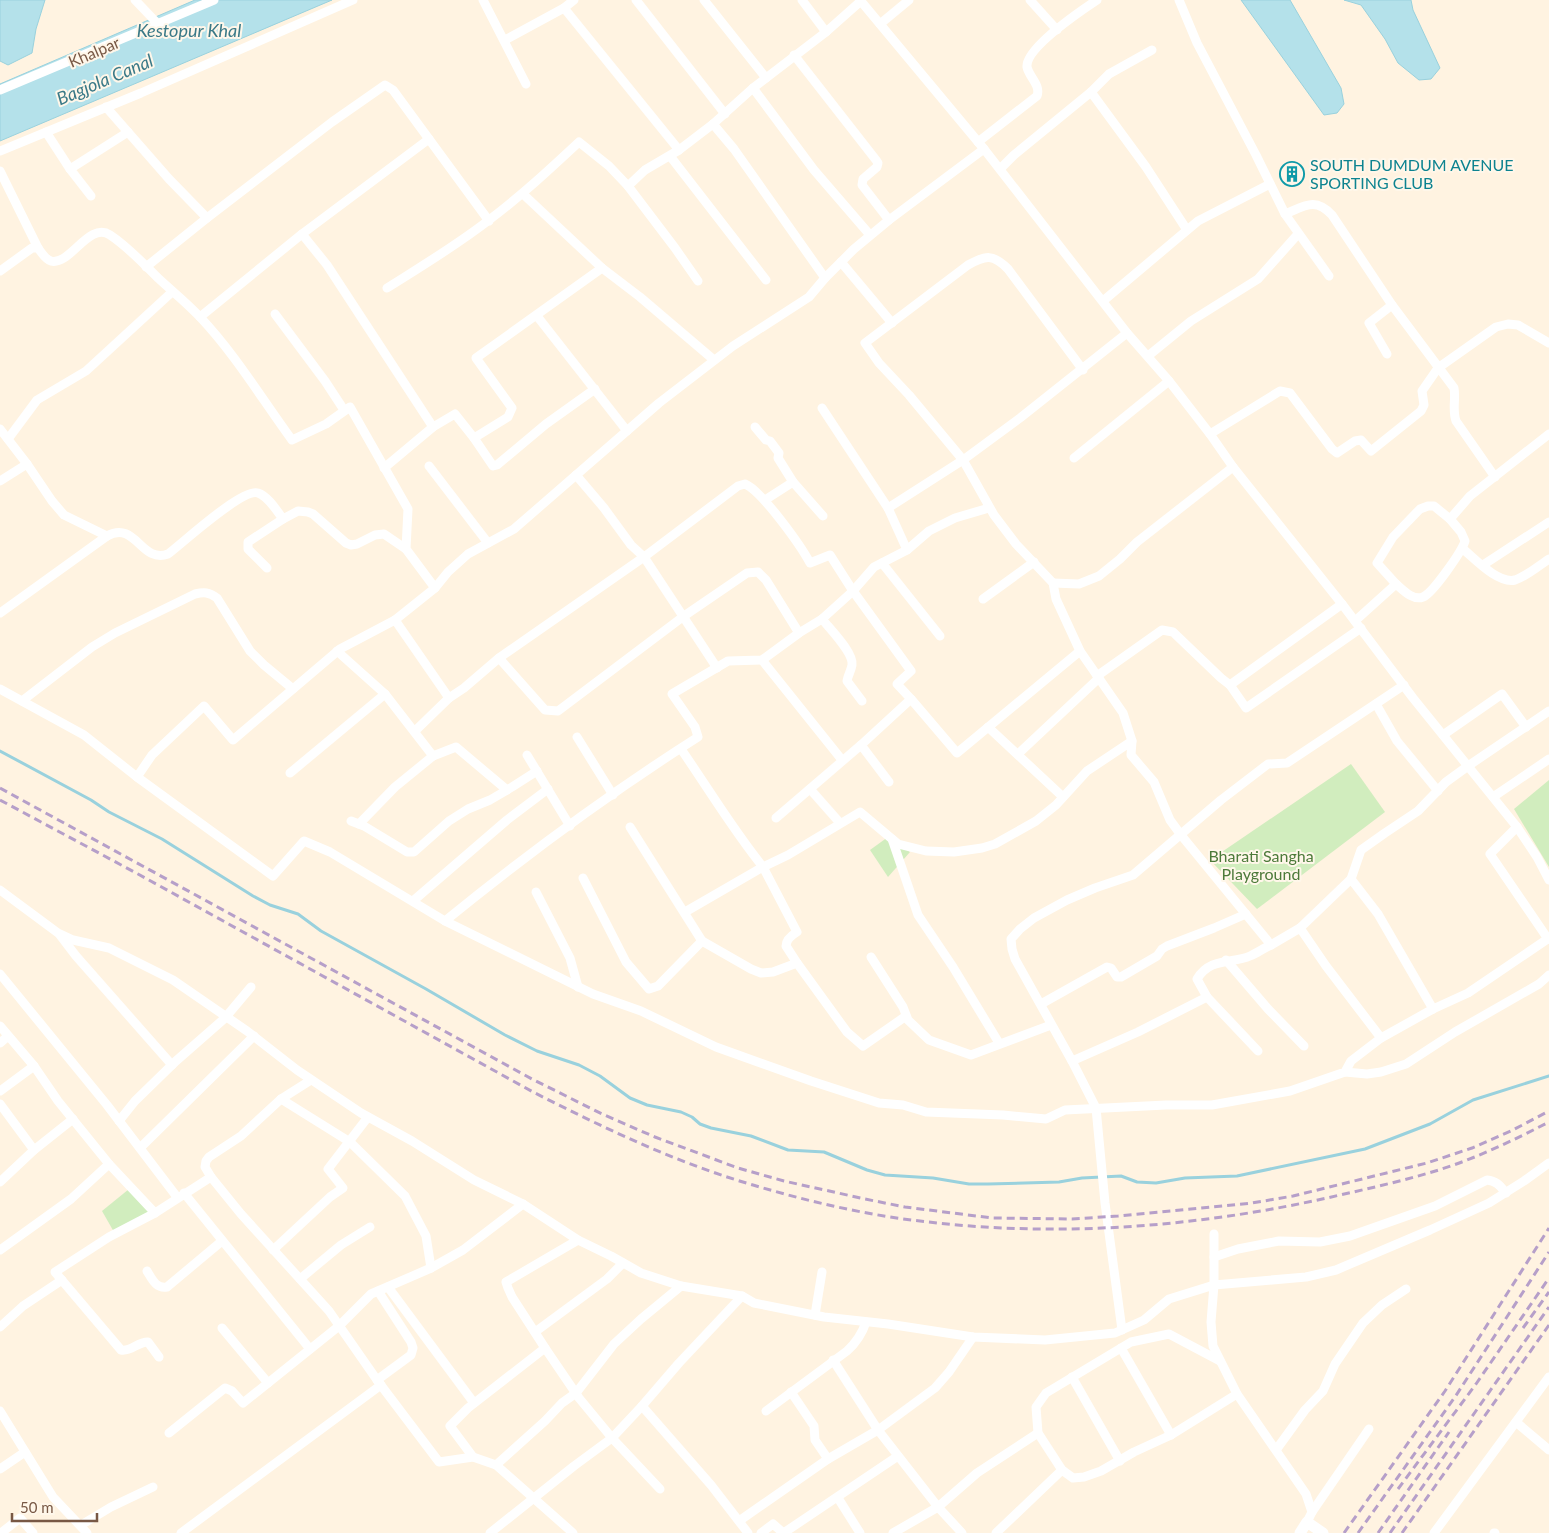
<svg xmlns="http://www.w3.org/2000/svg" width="1549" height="1533" font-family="Lato,sans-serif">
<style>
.green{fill:#d1edbe}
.water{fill:#b4e1ea;stroke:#99d1dd}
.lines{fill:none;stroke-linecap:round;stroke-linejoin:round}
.stream{stroke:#99d1dd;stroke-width:3}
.minor{stroke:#fff;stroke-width:9}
.tertiary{stroke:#fff;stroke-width:11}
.rail{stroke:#b69fc9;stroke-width:3;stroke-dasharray:8 5;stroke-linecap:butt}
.labels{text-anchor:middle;stroke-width:4;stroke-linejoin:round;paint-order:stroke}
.street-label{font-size:16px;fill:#785845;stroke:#fff7ea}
.culture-label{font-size:16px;fill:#0d838f;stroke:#fff7ea;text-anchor:start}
.park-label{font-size:16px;fill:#4c7a39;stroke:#fff7ea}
.water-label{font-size:18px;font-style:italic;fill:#3a7987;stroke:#fff7ea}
</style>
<rect width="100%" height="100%" fill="#fff3e1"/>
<g class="green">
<path d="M1351 764 1385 812 1257 909 1210 860Z"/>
<path d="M1549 780V867L1514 809Z"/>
<path d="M888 837 910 852 888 877 870 850Z"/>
<path d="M134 1185 151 1212 114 1232 102 1211Z"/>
</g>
<g class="water">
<path d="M0 0H45L36 29 32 53 8 65 0 61Z"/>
<path d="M195 0H332L0 141V84Z"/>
<path d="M1241 0H1290L1341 88 1344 104 1337 113 1324 115Z"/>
<path d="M1344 0H1411L1413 10 1440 68 1431 79 1419 80 1398 63 1385 39 1361 5Z"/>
</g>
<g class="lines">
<path class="stream" d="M0 751 91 800 109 812 162 839 253 896 270 905 298 914 321 931 426 989 505 1035 537 1051 579 1065 600 1076 630 1098 647 1105 681 1112 692 1117 700 1124 711 1128 751 1136 788 1150 824 1152 867 1170 885 1175 933 1178 969 1184H988L1059 1182 1082 1178 1121 1176 1137 1182 1156 1183 1185 1178 1237 1176 1365 1149 1430 1124 1473 1100 1549 1076"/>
<g class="minor">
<path d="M135 0 158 24"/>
<path d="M483 0 526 84"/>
<path d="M636 0 725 114"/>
<path d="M704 0 766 78"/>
<path d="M802 0 826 32"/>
<path d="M860 0 984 149 1127 333 1169 381 1210 434 1233 467 1342 604 1413 698 1517 827 1537 857 1549 880"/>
<path d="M1030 0 1057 30"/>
<path d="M1179 0 1197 43 1256 155 1285 214C1305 206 1315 197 1332 215L1392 305 1454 388C1456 399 1452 410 1456 421L1495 477"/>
<path d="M564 8 679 150"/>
<path d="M880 24 909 0"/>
<path d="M505 40 564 8 574 0"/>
<path d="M794 55 876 160 878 163 877 167 863 179 862 185 889 220"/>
<path d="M753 88 814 170 870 235"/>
<path d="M0 90 214 0"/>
<path d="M1091 92 1109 74 1152 50"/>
<path d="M106 107 169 179 207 218"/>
<path d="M713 124 734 149 825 278"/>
<path d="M46 132 70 169 91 196"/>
<path d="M978 142 1037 96C1041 85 1029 77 1027 67 1025 48 1082 10 1097 0"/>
<path d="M984 149 889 220 854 249 825 278 809 297 733 346 659 403 514 529 468 554 448 572 435 588 395 620 340 649 233 740 204 706 152 755 137 777 273 876 304 841 330 852 445 921 593 994 641 1011 716 1047 811 1081 879 1103 903 1105 926 1112 1003 1115 1046 1119 1065 1110 1166 1105H1212L1290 1091 1345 1072 1351 1061 1381 1038 1433 1009 1468 993 1549 938"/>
<path d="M0 151 141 93 353 0"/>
<path d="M670 156 766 280"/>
<path d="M70 169 128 132"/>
<path d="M1000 169 1014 155 1091 92 1146 167 1187 230"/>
<path d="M0 171 38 248"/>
<path d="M628 186 645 170 679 150 713 124 753 88 826 32 861 1"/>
<path d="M523 194 602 268 640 297 714 360"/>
<path d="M1285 214 1329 276"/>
<path d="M302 234 327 265 433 427"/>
<path d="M841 262 892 323"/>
<path d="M146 267 207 218 332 122 385 85 393 90 489 221"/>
<path d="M0 271 32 248H38C41 252 46 260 51 261 70 266 89 221 110 235 127 246 143 263 158 278 172 291 187 303 200 317 235 354 262 399 292 440L326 424 350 407 408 509 406 549 435 588"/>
<path d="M387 288C422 266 457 245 489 220 521 196 550 169 579 142L609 166 628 186 675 248 698 281"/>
<path d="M1103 301 1198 221 1270 184"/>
<path d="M275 314 325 381 344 410"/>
<path d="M537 316 627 431"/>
<path d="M200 317 302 234 429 139"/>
<path d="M1387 354 1369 323 1392 305"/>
<path d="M1148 356 1191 321 1258 279 1298 234"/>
<path d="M1083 370 1008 269C993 254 986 255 968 265L865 343 879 363 909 395 963 460 994 515 1016 544 1053 583 1056 599 1080 651 1123 713 1132 741 1131 755 1154 782 1170 820 1181 835 1271 945 1300 928 1326 966 1381 1038"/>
<path d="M822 408 888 508 907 550"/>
<path d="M755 427 766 440 770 441 779 453 778 458 793 482"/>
<path d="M0 429 27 464 52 501 64 515 107 536C136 520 141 564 168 554 184 542 242 488 258 493 268 496 277 511 283 519L298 511 308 512 313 514 346 543 351 545 357 544 375 535 384 534 406 549"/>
<path d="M1210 434 1280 391 1290 393 1332 449 1337 453 1355 441 1361 440 1371 451 1421 411 1424 405 1422 391 1438 368 1496 327 1508 324 1518 325 1549 343"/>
<path d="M474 438 493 466 497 465 546 424 595 389"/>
<path d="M8 439 37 400 86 371 172 292"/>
<path d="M1074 458 1169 381"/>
<path d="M429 466 488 543"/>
<path d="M384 468 433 427 455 414 474 438 508 417 512 408 476 358 602 268"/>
<path d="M576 475 604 508 631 545 644 557 717 668"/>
<path d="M0 481 27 464"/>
<path d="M765 500 793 482 823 516"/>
<path d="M888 508 963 460 1020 418 1127 333"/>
<path d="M1463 549C1475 559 1498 584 1515 580 1527 576 1538 566 1549 559"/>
<path d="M882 563 940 636"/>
<path d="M1483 565 1549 522"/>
<path d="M267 568 248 549V542L283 519"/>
<path d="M1053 583 1079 584 1099 576 1120 559 1137 542 1233 467"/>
<path d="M1396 584 1377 563 1393 537 1420 509 1428 506H1434L1450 519"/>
<path d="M983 599 1034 562"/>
<path d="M0 613 107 536"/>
<path d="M822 619C830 629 854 653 852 665 851 671 848 675 847 681L862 701"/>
<path d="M395 620 449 698"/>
<path d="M1355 621 1396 584C1403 590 1413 601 1423 597 1433 593 1462 551 1465 541L1461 532 1450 519 1470 496 1549 434"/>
<path d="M337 651 385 694 433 756 456 747 507 790"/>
<path d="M499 658 545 710 558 711 684 616 747 573 758 572 766 580 799 633"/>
<path d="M762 660 842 760"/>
<path d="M1097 676 1162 630 1173 632 1221 678 1230 685 1342 604"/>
<path d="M1230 685 1246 708 1361 628"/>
<path d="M0 689 84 735 137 777"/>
<path d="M22 701 92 647 115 633 195 594C204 592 209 592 217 598L250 651 264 665 293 689"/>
<path d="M1376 704 1397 741 1438 791"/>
<path d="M988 727 1063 797"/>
<path d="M415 731 449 698 464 688 499 658 644 557 738 486 745 484C762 491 801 546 810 563L830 555 853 591 911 671 897 684 911 699"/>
<path d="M1443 735 1502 694 1526 727"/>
<path d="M577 737 613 795"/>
<path d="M861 745 911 699 957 753 1080 651"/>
<path d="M681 749C708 788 733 830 763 867L788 855 860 812 898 844 926 851 954 852 982 848 995 844 1036 821 1056 805 1087 771 1132 741"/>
<path d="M1018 754 1099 678"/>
<path d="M527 755 570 826"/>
<path d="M290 773 385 694"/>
<path d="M810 789 840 823"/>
<path d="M1493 797 1549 759"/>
<path d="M776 818 861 745 889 782"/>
<path d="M351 821 364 826 407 852H414L449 821 468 809 490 800 512 787 537 771"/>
<path d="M359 824 395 787 433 756"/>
<path d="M630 827 702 941"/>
<path d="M1517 827 1490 854 1548 939"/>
<path d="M892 839 918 915 953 967 999 1043"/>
<path d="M583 878 626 962 649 989 658 986 702 941 751 969 761 973 773 972 797 963 847 1032 863 1046 906 1016"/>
<path d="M1351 879 1361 850 1385 833 1418 811 1446 782 1468 766 1549 711"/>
<path d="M0 890 58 933 73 940 109 948 173 980 247 1031 297 1070 361 1113 412 1141 474 1180 523 1204 578 1240 611 1256 641 1273 681 1286 742 1296 754 1303 824 1317 888 1324 973 1337 1045 1340 1115 1333 1144 1320 1169 1299 1214 1285 1211 1322 1213 1346 1237 1394 1306 1494 1312 1512 1307 1522"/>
<path d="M536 892 570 958 578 987"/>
<path d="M413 901 507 820 548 789"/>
<path d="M685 912 763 867 797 932C792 935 786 939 786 946L797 963"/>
<path d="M445 921C526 855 610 793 698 737L695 727 672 694 728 661 762 660 799 633 822 619 853 591 874 567 907 550 929 531 955 518 989 508"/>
<path d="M1300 928 1351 879 1378 914 1433 1009"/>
<path d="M60 935 76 956 172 1065"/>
<path d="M871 957 903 1007 908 1020 929 1040 971 1055 1051 1025"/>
<path d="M1226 960 1268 1009 1304 1046"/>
<path d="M0 974 107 1105 177 1197"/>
<path d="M1207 997 1258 1051"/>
<path d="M1041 1004 1107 967 1111 968 1117 977H1121L1157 956 1162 949 1167 946 1214 928 1246 914"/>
<path d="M0 1026 34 1066 58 1101 109 1164 155 1213"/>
<path d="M0 1043 8 1036"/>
<path d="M1072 1061 1138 1032 1207 997 1197 979C1210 957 1232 964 1250 956 1257 953 1264 948 1271 945"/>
<path d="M1345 1072 1367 1074 1381 1072 1406 1064 1455 1032 1539 984 1549 975"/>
<path d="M311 1080 281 1099 241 1136 209 1157 206 1161 205 1167 211 1177 241 1214 329 1311 377 1380 439 1462 473 1457 496 1465 573 1533"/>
<path d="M0 1091 34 1066"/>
<path d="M281 1099 350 1142 405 1196 426 1236 431 1268"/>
<path d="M0 1104 34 1150 73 1119"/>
<path d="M119 1121 135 1101 176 1061 225 1018 251 987"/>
<path d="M140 1148 254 1036"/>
<path d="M0 1182 34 1150"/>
<path d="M184 1193 310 1349"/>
<path d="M1214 1234V1285L1306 1277 1336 1270 1430 1230 1489 1203 1524 1181 1549 1163"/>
<path d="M0 1250 71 1199 109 1164"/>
<path d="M273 1250 330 1197 343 1188 328 1169 368 1117"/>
<path d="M1214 1257 1238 1249 1279 1241 1320 1242 1350 1236 1435 1206 1487 1180C1497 1181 1500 1186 1506 1193"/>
<path d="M147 1271C152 1279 156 1289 167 1287L222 1241"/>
<path d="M300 1279 341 1245 370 1227"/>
<path d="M388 1287 474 1403"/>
<path d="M742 1296 679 1363 642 1406 711 1485 748 1533"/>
<path d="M815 1315 822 1272"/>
<path d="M0 1327 23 1306 62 1280"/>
<path d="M222 1328 268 1383"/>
<path d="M1122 1330 1105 1203 1096 1108 1072 1061 1015 959 1012 949 1011 939 1020 929 1034 918 1067 900 1095 888 1133 875 1221 800 1268 764 1287 763 1404 685"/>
<path d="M535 1332 607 1279 623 1263"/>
<path d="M545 1348 512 1297 508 1288 506 1282 578 1240"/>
<path d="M1121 1348 1171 1435"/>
<path d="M159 1357 148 1342C137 1342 131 1352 121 1350L55 1272 109 1237 155 1213 211 1177"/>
<path d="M833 1360 878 1430 935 1388 949 1372 973 1337"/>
<path d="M1220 1361 1169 1334 1131 1342 1046 1393 1036 1407 1038 1433 1062 1470 1073 1478 1084 1477 1101 1471 1134 1452 1171 1435 1237 1394"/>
<path d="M1072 1377 1120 1461"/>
<path d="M377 1380 411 1355 413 1348 411 1342 378 1291"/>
<path d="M791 1392 814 1426 815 1440 828 1459"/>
<path d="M0 1411 53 1497 87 1533"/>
<path d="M766 1411 847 1351C857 1342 862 1334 866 1322"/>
<path d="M1516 1422 1549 1450"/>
<path d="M169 1433 225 1388 232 1391 243 1403 339 1326 371 1294 431 1268 463 1250 523 1204"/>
<path d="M1276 1450 1305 1410 1323 1391 1335 1364 1363 1323 1382 1305 1406 1289"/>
<path d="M473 1457 450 1426 468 1408 545 1348 579 1398 612 1438 660 1489"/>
<path d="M496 1465 545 1421 562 1403 576 1393 614 1344 641 1319 681 1286"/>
<path d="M0 1469 25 1452"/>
<path d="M838 1498 860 1533"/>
<path d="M1312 1512 1369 1429"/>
<path d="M739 1521 828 1459 878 1430 938 1507 893 1533"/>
<path d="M81 1525 111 1507 153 1487"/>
<path d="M1 1533 20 1518 33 1533"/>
<path d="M181 1533 381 1385"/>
<path d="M490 1533 574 1466 612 1438 642 1406"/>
<path d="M761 1533 773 1524 781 1531 785 1532 898 1456"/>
<path d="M962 1533 938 1507 977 1473 1038 1433"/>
<path d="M996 1533 1062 1470"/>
<path d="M1434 1533 1549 1377"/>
<path d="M1494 1533H1495"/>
</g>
<path class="tertiary" d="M1300 1533 1307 1522 1323 1533"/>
<g class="rail">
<path d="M0 788 532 1079 602 1114 655 1137 738 1168 784 1181 865 1199 905 1207 992 1218 1072 1219 1118 1216 1252 1203 1293 1196 1427 1163 1472 1148 1511 1131 1549 1111"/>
<path d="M0 800 138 874 533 1092C604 1128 677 1163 753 1185 810 1202 870 1216 929 1222 1065 1238 1207 1226 1340 1195 1371 1188 1402 1181 1432 1172 1473 1160 1512 1141 1549 1122"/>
<path d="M1523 1328 1549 1292"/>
<path d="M1398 1489 1476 1384 1549 1278"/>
<path d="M1344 1533 1445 1391 1549 1228"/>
<path d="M1358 1533 1455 1397 1549 1252"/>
<path d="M1378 1533 1449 1432"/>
<path d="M1390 1533 1549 1307"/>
<path d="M1402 1533 1549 1325"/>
</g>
</g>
<defs>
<symbol id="building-ring" viewBox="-11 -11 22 22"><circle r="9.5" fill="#fff7ea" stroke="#0f9aa8" stroke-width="1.5"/><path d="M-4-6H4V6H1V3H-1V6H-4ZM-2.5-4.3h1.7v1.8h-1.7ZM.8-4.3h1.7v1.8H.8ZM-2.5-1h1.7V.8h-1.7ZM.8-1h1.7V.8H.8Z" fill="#0f9aa8"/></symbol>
</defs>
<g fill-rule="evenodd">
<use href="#building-ring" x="1278" y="160" width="28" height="28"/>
</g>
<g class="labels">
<g class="street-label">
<text transform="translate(94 52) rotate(-23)" y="6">Khalpar</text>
</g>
<g class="culture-label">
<text x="1310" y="171">SOUTH DUMDUM AVENUE<tspan x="1310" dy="18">SPORTING CLUB</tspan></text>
</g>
<g class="park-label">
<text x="1261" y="862">Bharati Sangha<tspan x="1261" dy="18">Playground</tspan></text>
</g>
<g class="water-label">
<text x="189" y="37">Kestopur Khal</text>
<text transform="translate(105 80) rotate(-23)" y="6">Bagjola Canal</text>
</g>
</g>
<path d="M12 1513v8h85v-8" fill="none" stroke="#785845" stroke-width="2.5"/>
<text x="20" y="1513" font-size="15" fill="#785845" stroke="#fff7ea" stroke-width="4" paint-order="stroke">50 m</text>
</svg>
